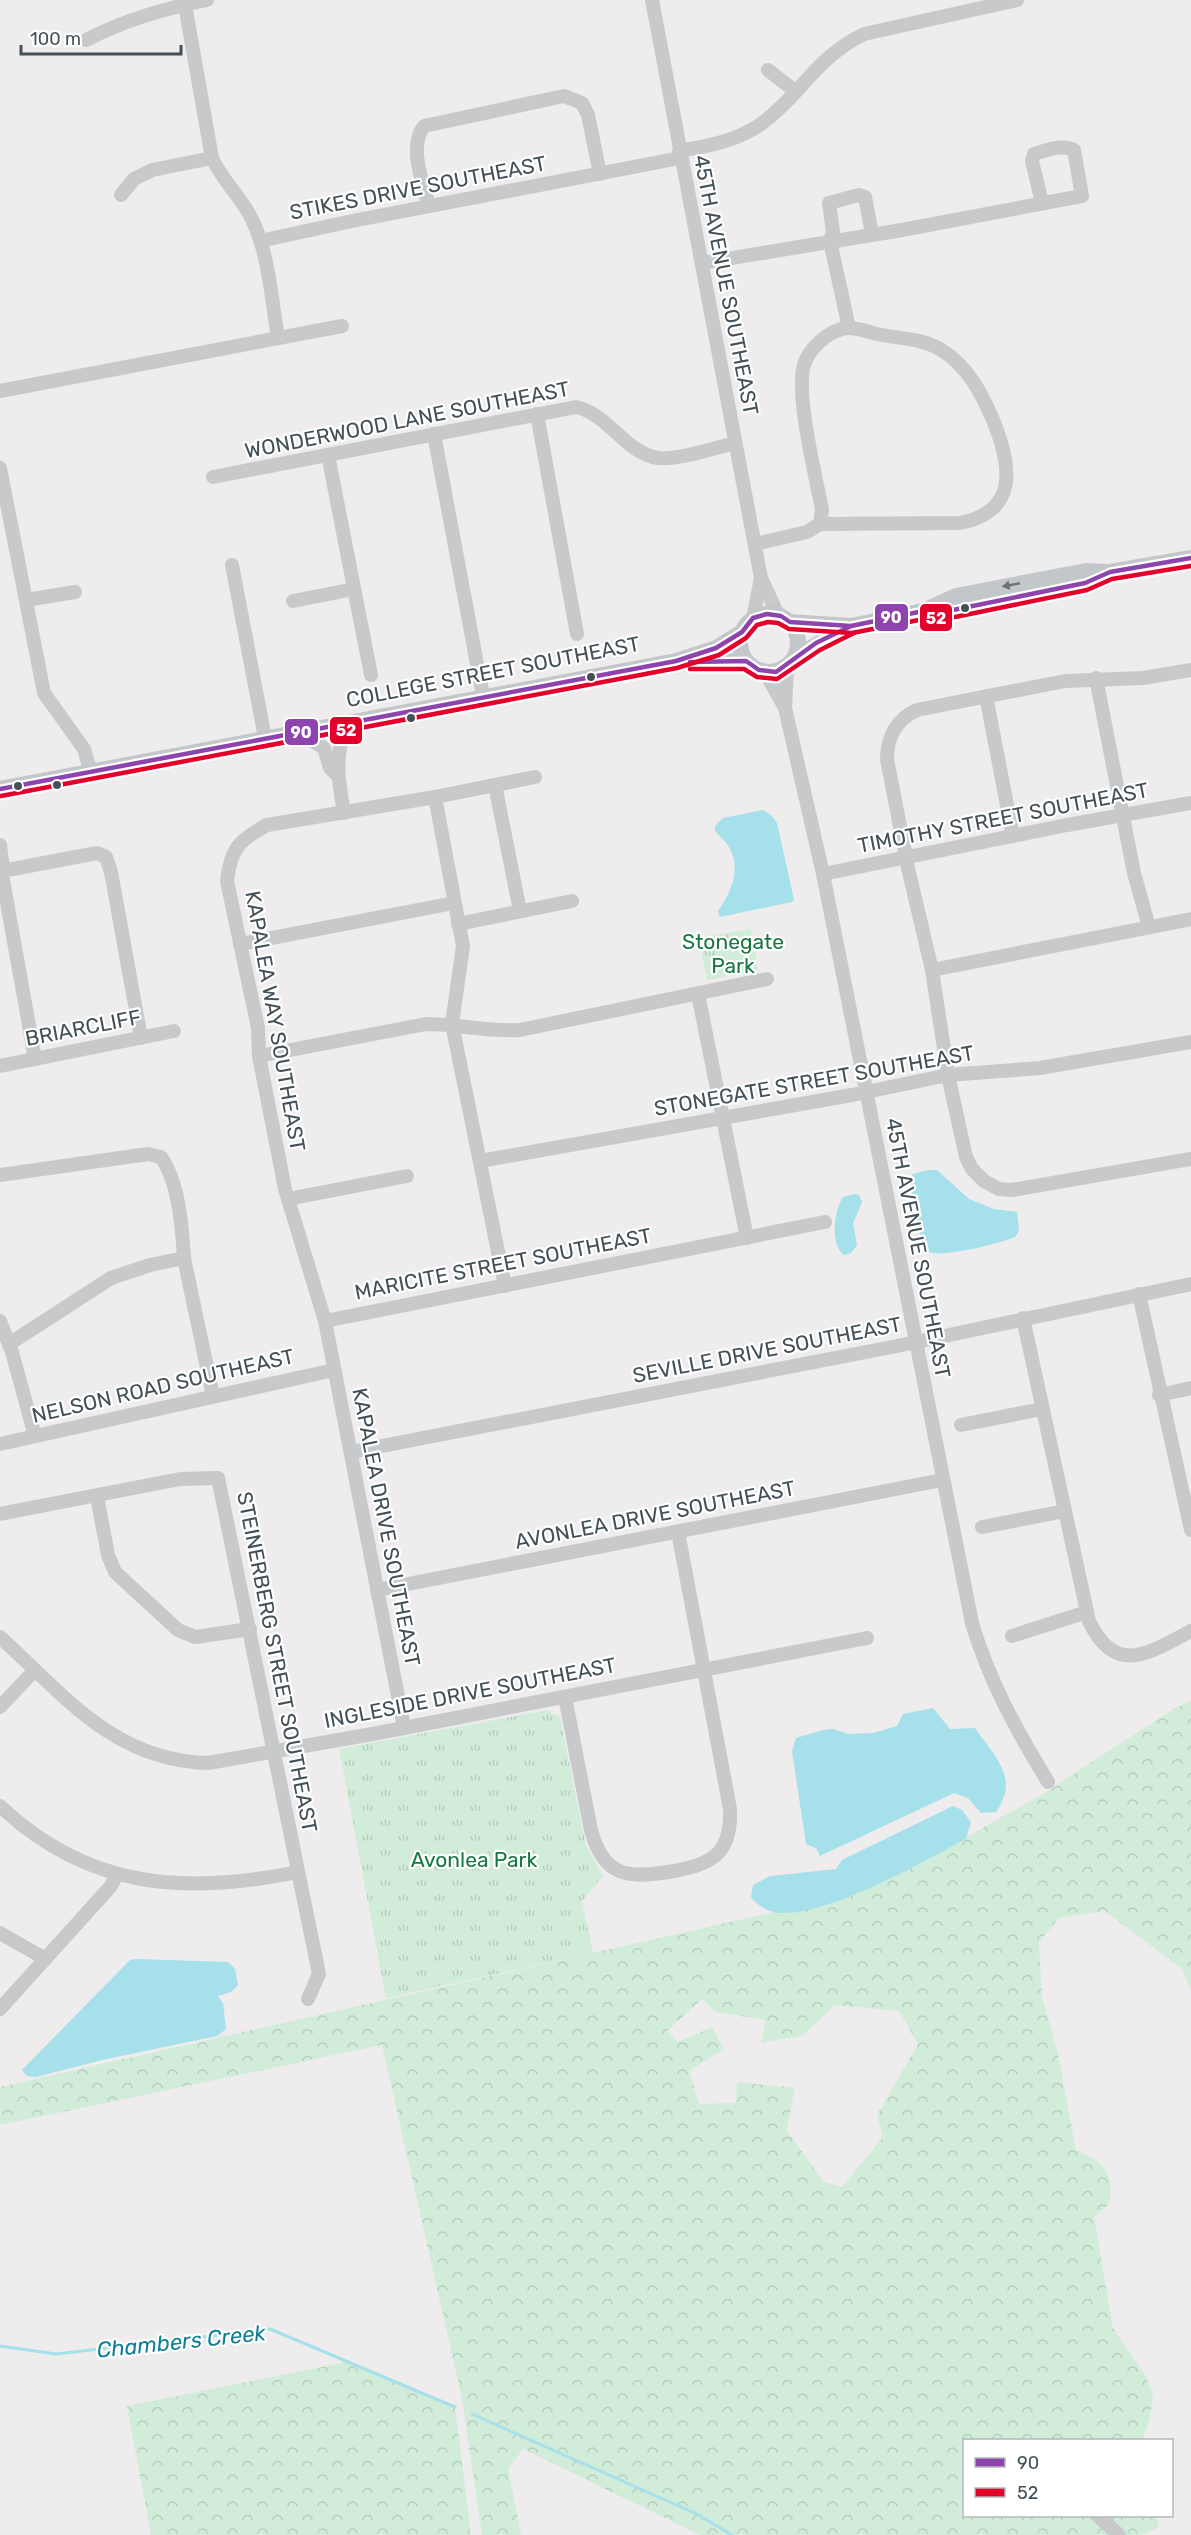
<svg xmlns="http://www.w3.org/2000/svg" width="1191" height="2535" font-family="Rubik,sans-serif">
<style>
.forest{fill:url(#forest-crowns);fill-rule:evenodd}
.park{fill:url(#park-tufts)}
.water{fill:#a5e0eb}
.lines{fill:none;stroke-linecap:round;stroke-linejoin:round}
.stream{stroke:#a5e0eb;stroke-width:3}
.minor{stroke:#c7c9cb;stroke-width:14}
.major{stroke:#c3c7ca;stroke-width:16}
.bus-1-casing{stroke:#fff;stroke-width:9}
.bus-2-casing{stroke:#fff;stroke-width:9}
.bus-1{stroke:#8e44ad;stroke-width:4.5}
.bus-2{stroke:#e4002b;stroke-width:4.5}
.oneway{fill:#6a747a}
.bus-dot{fill:#445058;stroke:#fff;stroke-width:2}
.labels{text-anchor:middle;stroke-width:4.5;stroke-linejoin:round;paint-order:stroke}
.street-label{font-size:21px;fill:#445058;stroke:#fff}
.park-label{font-size:21px;fill:#177741;stroke:#fff}
.water-label{font-size:22px;font-style:italic;fill:#0e8094;stroke:#fff}
.line-badge{stroke:#fff;stroke-width:2}
.badge-label{font-size:16px;text-anchor:middle;font-weight:bold;fill:#fff}
</style>
<defs>
<pattern id="forest-crowns" width="20" height="18" patternUnits="userSpaceOnUse" patternTransform="scale(1.5)"><rect width="20" height="18" fill="#d1edda"/><path d="M2 6a3 3 0 1 1 6 0M12 15a3 3 0 1 1 6 0" fill="none" stroke="#b5cdbd"/></pattern>
<pattern id="park-tufts" width="24" height="20" patternUnits="userSpaceOnUse" patternTransform="scale(1.5)"><rect width="24" height="20" fill="#d1edda"/><path d="M3 7l-1-3M5 7V3M7 7l1-3M15 17l-1-3M17 17v-4M19 17l1-3" fill="none" stroke="#b5cdbd"/></pattern>
</defs>
<rect width="100%" height="100%" fill="#eeeced"/>
<g class="forest">
<path d="M1191 1701V1990L1182 1969 1105 1911 1059 1918 1039 1942 1042 1996 1058 2054 1076 2150C1105 2163 1115 2172 1109 2204L1094 2217 1113 2328 1145 2375 1153 2394 1150 2419 1142 2440H964V2516H1156L1159 2527 1141 2535H700L523 2449 508 2469 521 2535H482L462 2399 382 2045 0 2125V2087L827 1900 927 1860 1041 1795 1175 1708ZM702 1999 716 2012 766 2020 761 2043 802 2036 835 2005 899 2011 918 2044 877 2115 883 2137 842 2187 824 2182 787 2131 795 2088 737 2082 736 2103 699 2104 689 2071 724 2049 712 2027 678 2042 667 2031Z"/>
<path d="M347 2362 455 2407 471 2535H151L127 2406Z"/>
</g>
<g class="park">
<path d="M751 929 758 971 707 980 699 938Z"/>
<path d="M547 1710 560 1717 586 1846 603 1876 582 1901 593 1953 386 1998 339 1749Z"/>
</g>
<g class="water">
<path d="M763 810 771 815 777 823 794 900 792 902 720 917 718 911C732 891 742 868 728 845 724 840 719 836 715 831V826L723 818Z"/>
<path d="M928 1170H937L969 1199 994 1209 1017 1212 1019 1231 1015 1237C998 1244 952 1255 934 1253 928 1253 925 1250 922 1246L909 1181 913 1174Z"/>
<path d="M854 1194 859 1195 862 1202 853 1223 857 1245 851 1253 844 1255C830 1245 834 1210 843 1197Z"/>
<path d="M933 1708 950 1729 975 1728C995 1757 1020 1778 996 1812L981 1813 968 1798 954 1793 820 1856 816 1848 806 1844 792 1751 796 1738 823 1730 834 1729 848 1734 873 1733 897 1726 903 1714Z"/>
<path d="M953 1806 962 1810 971 1822 966 1839C920 1863 834 1913 783 1913 769 1913 759 1907 751 1897L753 1885 770 1876 836 1869 842 1860Z"/>
<path d="M137 1959 228 1962 235 1969 238 1985 231 1992 218 1996 223 2003 226 2029 217 2036 102 2060 36 2077 27 2076 22 2070 130 1960Z"/>
</g>
<g class="lines">
<g class="stream">
<path d="M0 2346 56 2354 270 2329 455 2407"/>
<path d="M472 2414 699 2515 732 2535"/>
</g>
<g class="minor">
<path d="M652 0 761 578 778 615"/>
<path d="M185 5 212 158C221 178 237 193 248 212 269 248 271 298 278 338"/>
<path d="M86 40C125 20 163 9 207 0"/>
<path d="M768 70 795 91"/>
<path d="M679 151C707 146 737 141 761 124 801 95 815 58 864 34L1017 0"/>
<path d="M121 195 134 179 152 170 212 158"/>
<path d="M429 206C423 183 408 147 424 126L564 96 582 103 588 115 600 174"/>
<path d="M260 241 352 221 680 158"/>
<path d="M702 263 902 230 1082 196 1074 150C1062 144 1046 150 1034 154L1032 161 1042 203"/>
<path d="M849 328 830 241 833 232 829 203 859 195 865 197 872 234"/>
<path d="M0 391 342 326"/>
<path d="M537 414 577 634"/>
<path d="M434 434 483 696"/>
<path d="M328 455 371 675"/>
<path d="M0 468 44 693 84 749 91 772"/>
<path d="M213 477 576 407C609 414 625 453 658 458 679 460 714 448 735 443"/>
<path d="M755 544 807 532 820 524 960 523C1020 511 1011 464 993 420 982 394 968 367 943 351 924 338 899 339 877 334 868 332 856 327 846 328 828 331 809 348 804 365 795 393 816 478 822 509L820 524"/>
<path d="M232 565 265 738"/>
<path d="M26 600 75 592"/>
<path d="M293 601 354 589"/>
<path d="M753 618 761 578"/>
<path d="M787 666 785 708 823 874 972 1623C989 1681 1017 1731 1048 1782"/>
<path d="M1191 670 1143 678 1065 681 917 710C897 719 887 737 887 759L908 868 932 970 948 1075 966 1157 972 1169 984 1181 999 1189 1012 1190 1191 1159"/>
<path d="M765 672 784 706"/>
<path d="M1096 678 1134 873 1149 927"/>
<path d="M986 696 1013 836"/>
<path d="M299 732 324 748 330 768 336 774"/>
<path d="M535 777 435 797 267 825C239 840 231 848 227 881L258 1028 259 1056 285 1189 325 1321 825 1222"/>
<path d="M495 785 520 911"/>
<path d="M435 797 463 946 452 1024 505 1286"/>
<path d="M344 813C338 778 334 756 347 723"/>
<path d="M0 845 3 869 1 878"/>
<path d="M2 871 97 853 106 857 111 872 141 1038"/>
<path d="M823 874 1067 825 1191 803"/>
<path d="M0 877 3 880 35 1059"/>
<path d="M458 924 572 901"/>
<path d="M240 944 454 903"/>
<path d="M932 970 1191 919"/>
<path d="M698 994 747 1238"/>
<path d="M259 1056 426 1024C458 1024 488 1032 520 1030L767 979"/>
<path d="M0 1066 174 1031"/>
<path d="M480 1161 852 1095 948 1075 1040 1068 1191 1042"/>
<path d="M0 1175 148 1154 161 1157C179 1183 182 1226 184 1258"/>
<path d="M288 1199 407 1176"/>
<path d="M1139 1294 1191 1530"/>
<path d="M1023 1318 1089 1621C1116 1678 1150 1652 1191 1631"/>
<path d="M0 1321 12 1352 35 1436"/>
<path d="M325 1321 404 1727"/>
<path d="M9 1344 111 1278 150 1265 184 1258 213 1396"/>
<path d="M1159 1395 1191 1388"/>
<path d="M961 1425 1042 1409"/>
<path d="M0 1444 334 1370"/>
<path d="M351 1452 897 1346 1191 1284"/>
<path d="M97 1496 108 1555 115 1572 178 1630 195 1637 250 1629"/>
<path d="M0 1514 180 1479 218 1478 319 1974 308 1999"/>
<path d="M982 1527 1065 1511"/>
<path d="M377 1590 942 1480"/>
<path d="M1012 1636 1087 1612"/>
<path d="M0 1637C64 1695 114 1761 208 1763L378 1733 867 1638"/>
<path d="M565 1697 591 1830C603 1875 626 1879 668 1872 710 1865 732 1856 730 1809L678 1532"/>
<path d="M0 1707 35 1670"/>
<path d="M0 1806C88 1889 185 1895 298 1872"/>
<path d="M0 1933 44 1958"/>
<path d="M0 2009 111 1886 117 1874"/>
<path d="M1098 2516 1119 2535"/>
</g>
<g class="major">
<path d="M930 608 956 596 1086 571 1106 572"/>
<circle cx="769" cy="643" r="29"/>
<path d="M790 622 851 626 928 610H953L1085 583 1110 572 1191 558"/>
<path d="M795 657 848 627"/>
<path d="M692 662 746 661"/>
<path d="M0 789 676 661 716 648 742 632"/>
</g>
<defs>
<g id="bus-1">
<path d="M690 662 746 661 759 670 776 672 816 643 851 626"/>
<path d="M0 789 676 661 716 648 742 632 753 618 767 614 781 616 790 622 851 626 928 610H953L1085 583 1110 572 1191 558"/>
</g>
<g id="bus-2">
<path d="M690 669H744L757 677 777 679 820 650 854 633"/>
<path d="M1 796 677 668 719 655 746 638 757 625 768 622 778 623 789 629 852 633 929 618 955 617 1087 590 1112 579 1191 566"/>
</g>
</defs>
<use href="#bus-1" class="bus-1-casing"/>
<use href="#bus-2" class="bus-2-casing"/>
<use href="#bus-1" class="bus-1"/>
<use href="#bus-2" class="bus-2"/>
</g>
<defs><path id="oneway-solid" d="M-6-.8H1V-3.2L6.5 0L1 3.2V.8H-6Z" transform="scale(1.5)"/></defs>
<use class="oneway" href="#oneway-solid" transform="translate(1011 585) rotate(169)"/>
<g class="bus-dot">
<circle cx="965" cy="608" r="5"/>
<circle cx="591" cy="677" r="5"/>
<circle cx="411" cy="718" r="5"/>
<circle cx="57" cy="785" r="5"/>
<circle cx="18" cy="786" r="5"/>
</g>
<g class="labels">
<g class="street-label">
<text transform="translate(418 188) rotate(-11)" y="7">STIKES DRIVE SOUTHEAST</text>
<text transform="translate(726 285) rotate(79)" y="7">45TH AVENUE SOUTHEAST</text>
<text transform="translate(407 420) rotate(-11)" y="7">WONDERWOOD LANE SOUTHEAST</text>
<text transform="translate(493 672) rotate(-11)" y="7">COLLEGE STREET SOUTHEAST</text>
<text transform="translate(1003 818) rotate(-11)" y="7">TIMOTHY STREET SOUTHEAST</text>
<text transform="translate(275 1021) rotate(80)" y="7">KAPALEA WAY SOUTHEAST</text>
<text transform="translate(83 1028) rotate(-11)" y="7">BRIARCLIFF</text>
<text transform="translate(814 1081) rotate(-10)" y="7">STONEGATE STREET SOUTHEAST</text>
<text transform="translate(918 1248) rotate(79)" y="7">45TH AVENUE SOUTHEAST</text>
<text transform="translate(503 1264) rotate(-11)" y="7">MARICITE STREET SOUTHEAST</text>
<text transform="translate(767 1350) rotate(-11)" y="7">SEVILLE DRIVE SOUTHEAST</text>
<text transform="translate(163 1386) rotate(-13)" y="7">NELSON ROAD SOUTHEAST</text>
<text transform="translate(655 1515) rotate(-11)" y="7">AVONLEA DRIVE SOUTHEAST</text>
<text transform="translate(386 1527) rotate(79)" y="7">KAPALEA DRIVE SOUTHEAST</text>
<text transform="translate(277 1662) rotate(79)" y="7">STEINERBERG STREET SOUTHEAST</text>
<text transform="translate(470 1693) rotate(-11)" y="7">INGLESIDE DRIVE SOUTHEAST</text>
</g>
<g class="park-label">
<text x="733" y="949">Stonegate<tspan x="733" dy="24">Park</tspan></text>
<text x="474" y="1867">Avonlea Park</text>
</g>
<g class="water-label">
<text transform="translate(181 2341) rotate(-6)" y="8">Chambers Creek</text>
</g>
</g>
<g class="line-badge">
<rect x="874" y="603" width="35" height="29" rx="6" fill="#8e44ad"/>
<rect x="919" y="603" width="34" height="29" rx="6" fill="#e4002b"/>
<rect x="329" y="716" width="34" height="29" rx="6" fill="#e4002b"/>
<rect x="284" y="718" width="35" height="28" rx="6" fill="#8e44ad"/>
</g>
<g class="badge-label">
<text x="891" y="623">90</text>
<text x="936" y="624">52</text>
<text x="346" y="736">52</text>
<text x="301" y="738">90</text>
</g>
<rect x="963" y="2439" width="210" height="78" fill="#ffffff" stroke="#b4b9bc" stroke-width="1.5"/>
<rect x="975" y="2458" width="30" height="9" fill="#8e44ad" stroke="#b4b9bc" stroke-width="1.5"/>
<text x="1017" y="2469" font-size="18" fill="#445058">90</text>
<rect x="975" y="2488" width="30" height="9" fill="#e4002b" stroke="#b4b9bc" stroke-width="1.5"/>
<text x="1017" y="2499" font-size="18" fill="#445058">52</text>
<path d="M21 45v9h160v-9" fill="none" stroke="#445058" stroke-width="3"/>
<text x="30" y="45" font-size="18" fill="#445058" stroke="#ffffff" stroke-width="4.5" paint-order="stroke">100 m</text>
</svg>
